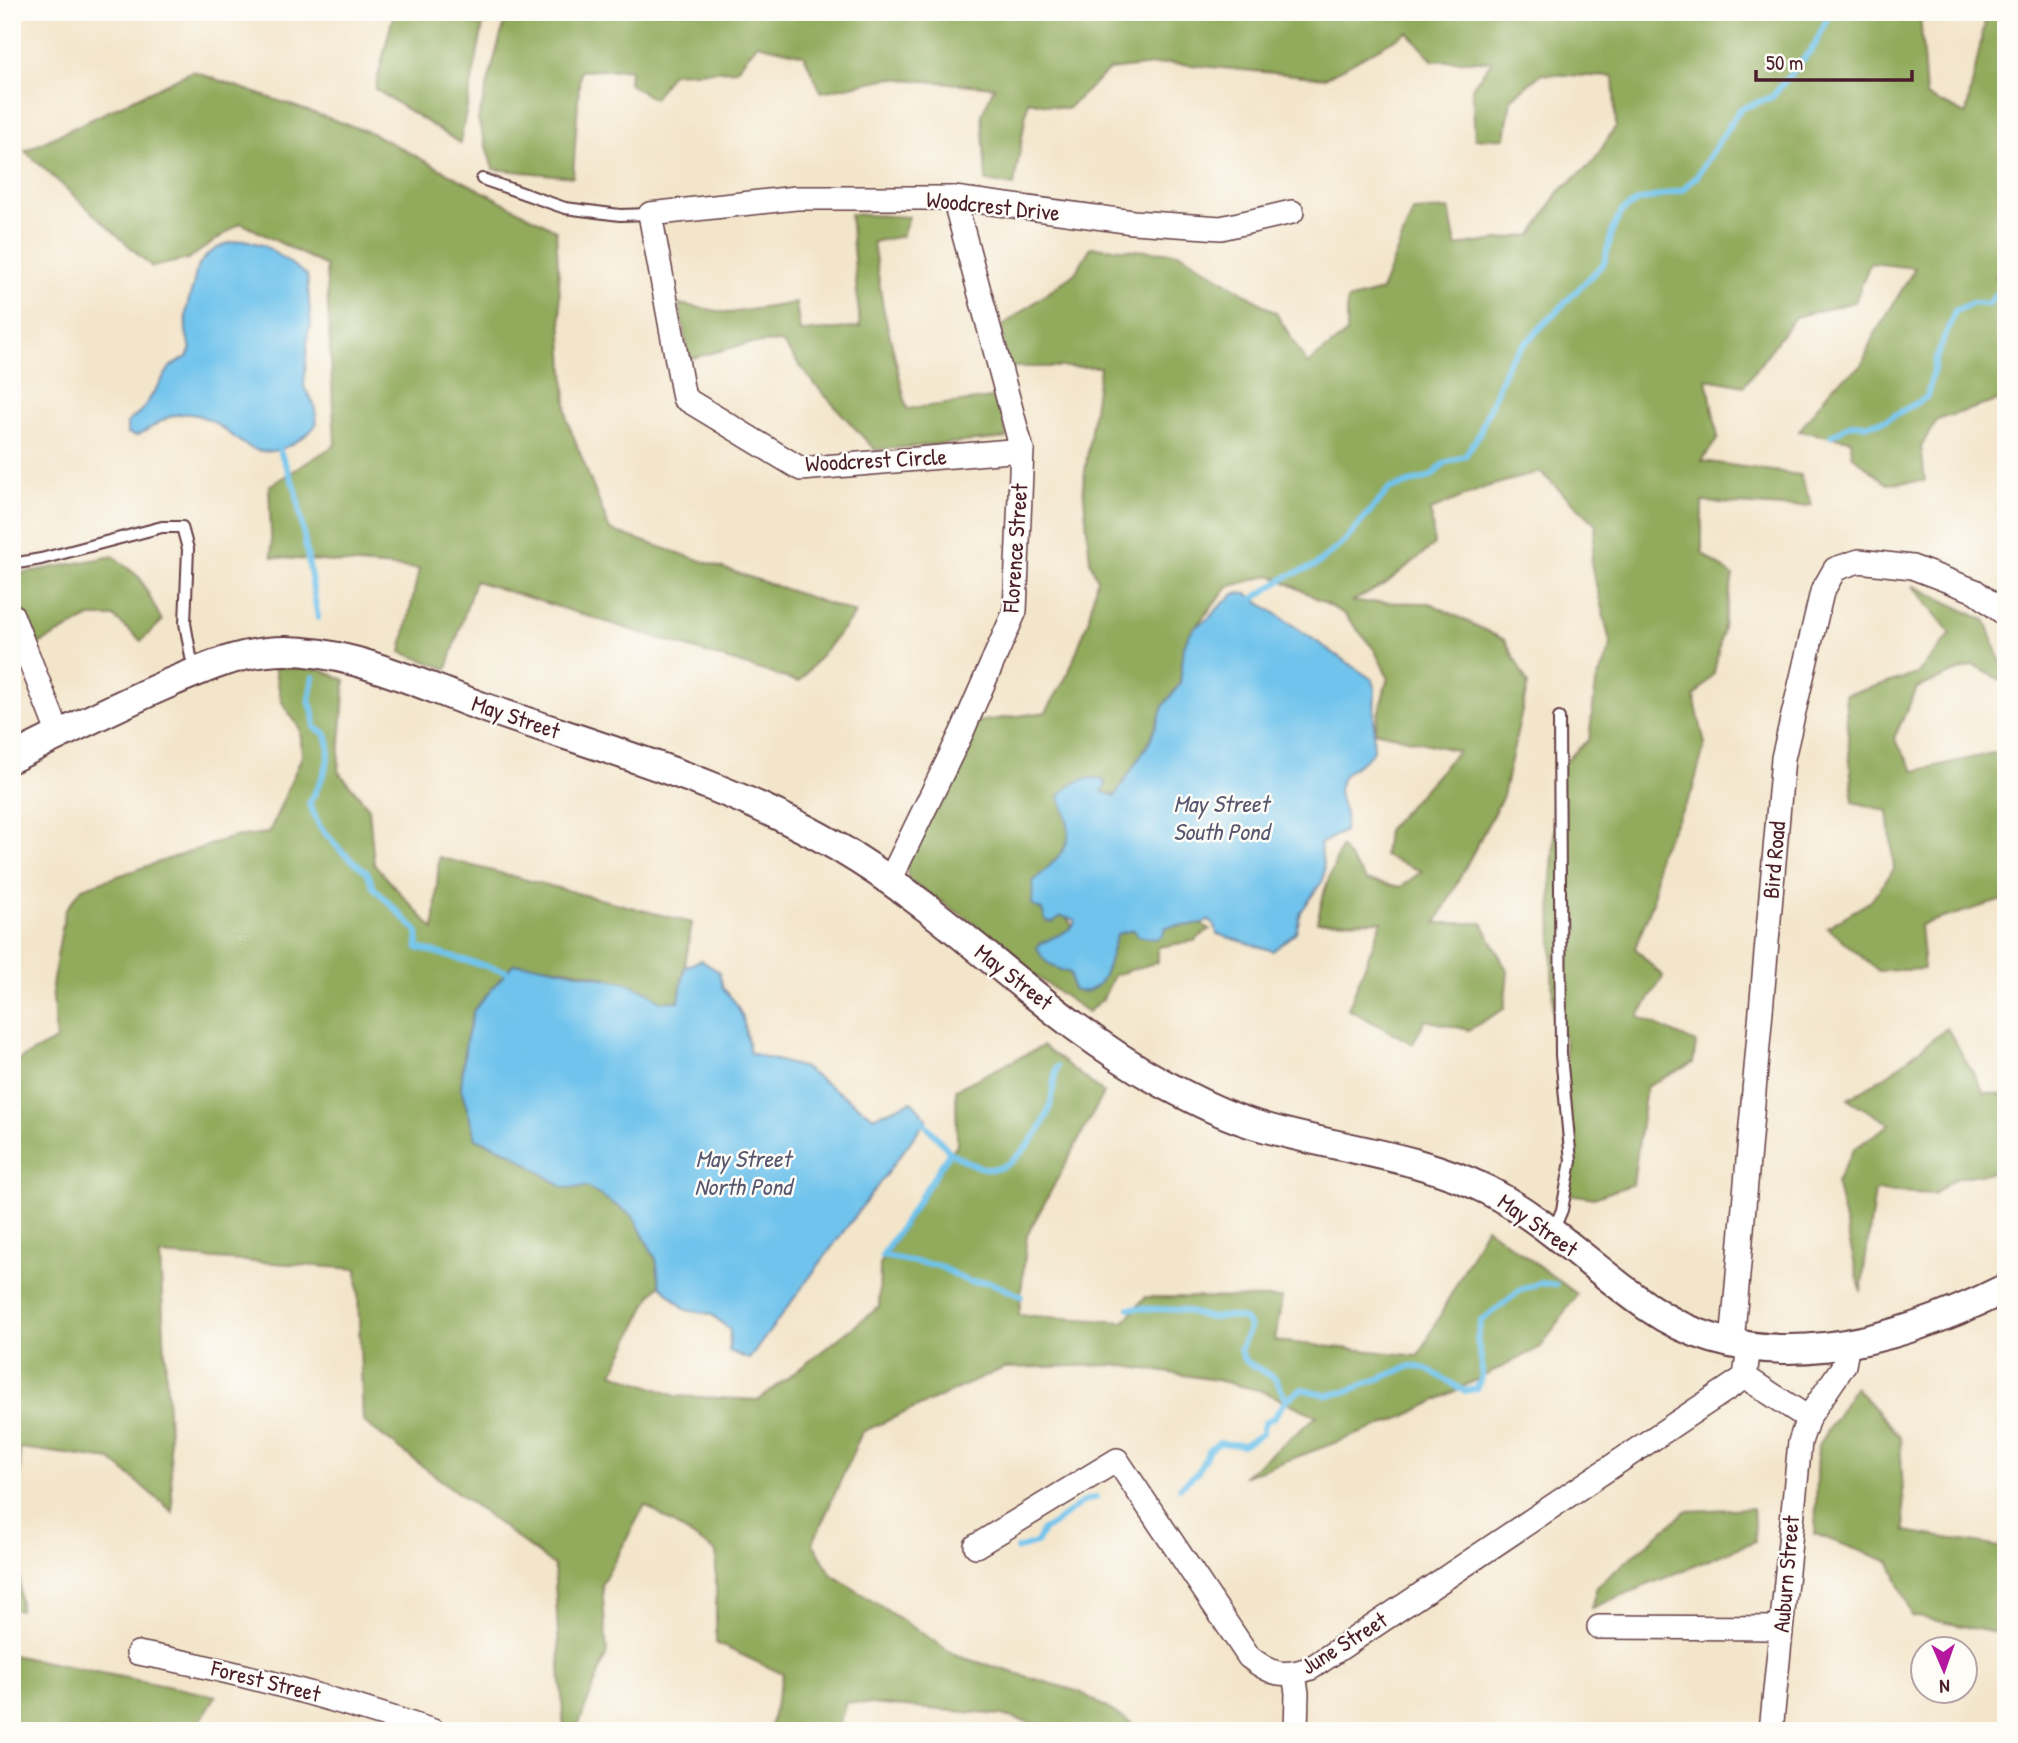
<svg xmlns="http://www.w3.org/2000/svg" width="2018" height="1743" font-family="'Patrick Hand',sans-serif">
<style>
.forest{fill:#91aa5c;stroke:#6e6444;stroke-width:2}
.water{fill:#70c3ec;stroke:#5d718c;stroke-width:2}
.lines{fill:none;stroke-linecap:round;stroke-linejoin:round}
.stream{stroke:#70c3ec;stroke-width:6}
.service-casing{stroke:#633d43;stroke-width:14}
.minor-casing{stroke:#633d43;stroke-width:26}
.tertiary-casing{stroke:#633d43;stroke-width:32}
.service{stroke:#fff;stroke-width:10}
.minor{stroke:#fff;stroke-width:23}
.tertiary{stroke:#fff;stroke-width:28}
.labels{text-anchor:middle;stroke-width:5;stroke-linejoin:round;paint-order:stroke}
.street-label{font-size:23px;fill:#4a1f2b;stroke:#fdfcf7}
.water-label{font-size:24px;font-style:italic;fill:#57586f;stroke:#fdfcf7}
</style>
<rect width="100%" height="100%" fill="#fdfcf7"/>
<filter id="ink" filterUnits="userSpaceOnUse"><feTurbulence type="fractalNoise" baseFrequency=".0143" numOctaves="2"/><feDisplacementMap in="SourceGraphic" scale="14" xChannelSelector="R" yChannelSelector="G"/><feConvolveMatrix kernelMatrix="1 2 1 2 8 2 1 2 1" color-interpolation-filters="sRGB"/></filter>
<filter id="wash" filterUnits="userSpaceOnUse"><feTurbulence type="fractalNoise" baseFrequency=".00686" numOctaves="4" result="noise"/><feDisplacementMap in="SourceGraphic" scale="28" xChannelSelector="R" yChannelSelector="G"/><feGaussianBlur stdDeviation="1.57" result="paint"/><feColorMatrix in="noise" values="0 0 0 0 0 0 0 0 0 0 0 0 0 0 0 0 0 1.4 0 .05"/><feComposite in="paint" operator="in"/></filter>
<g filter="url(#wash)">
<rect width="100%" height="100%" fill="#f3e5ca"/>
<g class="forest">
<path d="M394 12H455L484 20 460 143 375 89Z"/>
<path d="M507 12H1920L1926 96 1966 114 1987 12H2006V265L1995 277 2006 279V398L1937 420 1921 446 1925 481 1886 483 1852 455 1851 440 1799 431 1833 386 1862 365 1872 339 1915 268 1870 263 1855 302 1795 317 1744 386 1707 379 1718 438 1702 461 1800 475 1812 505 1784 507 1702 502V553L1733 576 1714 673 1694 697 1705 744 1692 792 1658 855 1653 902 1635 948 1663 977 1638 1017 1696 1043 1693 1063 1646 1087 1633 1184 1594 1198 1568 1194 1565 1039 1553 1018 1551 882 1559 767 1589 739 1596 683 1611 646 1591 564 1596 524 1540 472 1486 487 1431 510 1434 545 1384 585 1351 602 1430 603 1505 640 1528 684 1503 796 1436 923H1482L1508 972 1504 1009 1469 1030 1425 1020 1413 1044 1348 1009 1382 921 1317 922 1325 889 1341 847 1366 880 1401 887 1422 871 1384 856 1387 830 1458 751 1374 731 1388 677 1374 649 1344 614 1303 591 1271 575 1228 587 1188 636 1184 647 1180 684 1164 705 1150 741 1115 796 1101 792V779C1083 776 1071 783 1059 796 1064 807 1071 822 1070 834 1068 853 1046 870 1033 882L1051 894 1081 939 1106 914 1194 920 1210 929 1194 941 1158 947V962L1114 975 1103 999 1088 1012 1019 965 973 922 908 880 905 834 976 722 1046 712 1068 674 1088 621 1097 579 1090 561 1083 486 1100 367H1006L1002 326 1075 273 1091 247 1180 253 1276 313 1307 364 1347 333V300L1381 291 1413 211 1449 209 1456 246 1532 235 1559 192 1593 162 1616 126 1613 77 1541 74 1511 99 1505 138 1475 139 1472 88 1492 61H1433L1408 32 1325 78 1171 63 1109 70 1067 109 1028 101 1014 186 986 181 982 114 994 87 890 78 821 92 804 55 757 44 736 70 672 73 654 99 629 84 630 69 580 71 573 177 493 169 478 120Z"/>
<path d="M192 71 372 133 556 230 567 420 610 530 856 613 799 682 475 581 447 669 401 652 419 569 272 557 269 486 335 445 326 266 241 223 188 259 152 267 25 151Z"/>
<path d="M850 214 909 217 902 236 873 242 883 307 907 409 998 397 1007 438 875 450 810 379 782 342 746 344 689 359 679 304 729 313 796 303 800 332 860 327Z"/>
<path d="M113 556 140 578 162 621 141 641 114 617H90L39 644 12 588V575Z"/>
<path d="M1912 585 1986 621 2006 676V683L1973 665 1917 688 1894 738 1914 771 2006 750V899L1920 925 1924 969 1878 971 1827 927 1871 901 1894 869 1888 811 1853 802 1845 695 1917 674 1951 634Z"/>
<path d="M274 667 321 670 345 680 338 771 369 808 374 864 434 930 439 857 692 923 679 1001 662 1002C625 976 558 966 513 964L474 1010 466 1041 461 1088 476 1138 510 1152 564 1188 587 1187 633 1216 656 1259 660 1285 652 1294 613 1373 676 1396 759 1400 879 1307 880 1264 957 1144 956 1089 1043 1046 1104 1093 1027 1235 1019 1315 1124 1322 1145 1297 1282 1298 1275 1341 1419 1356 1486 1227 1577 1294 1541 1347 1404 1417 1243 1477 1317 1416 1262 1391 1216 1380 1118 1365 1004 1368 862 1432 813 1543 831 1574 957 1656 1080 1692 1145 1731H1063L1001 1715 846 1702 837 1731H769L783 1674 716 1643V1552L645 1505 602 1584 607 1653 576 1731H564L554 1566 363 1421 357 1269 160 1255 173 1512 111 1460 20 1448V1610H12V1063L56 1040 52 985 65 911 82 888 233 837 269 833 302 756 300 729 282 702Z"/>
<path d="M1947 1028 1984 1092 2006 1096V1170L1956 1178 1934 1194 1875 1191 1861 1292 1836 1182 1854 1149 1890 1124 1848 1099 1890 1073Z"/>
<path d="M1855 1387 1900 1437 1905 1531 2006 1548V1635L1912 1616 1890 1562 1815 1534 1818 1445Z"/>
<path d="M1753 1508 1755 1541 1591 1608 1597 1586 1686 1511Z"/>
<path d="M12 1655 216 1696 194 1731H12Z"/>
</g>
<g class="water">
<path d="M245 240 265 246 307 275 311 326 308 332 304 387 314 404 317 423C311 433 302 438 292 444 244 471 231 418 190 414 168 411 154 428 136 436L127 433V423L143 409 171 366 187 357 191 348C183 331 185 311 191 293 194 286 194 279 196 272 203 251 225 242 245 240Z"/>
<path d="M1236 593 1247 594 1373 680 1375 688 1373 749C1368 764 1348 766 1341 780 1336 791 1342 804 1345 814 1346 819 1345 825 1344 831L1320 844 1324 871 1323 880 1301 912 1296 932 1273 951 1217 934 1215 925 1209 920C1192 929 1184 923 1166 927L1162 936 1156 939 1138 936 1134 930 1117 934C1109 954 1107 1001 1073 990L1070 973C1053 968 1043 963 1037 947 1048 937 1063 936 1074 925L1075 920 1061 916 1053 922 1046 921 1042 910 1032 905 1033 882C1065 850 1080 843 1059 797 1070 783 1083 776 1101 779L1106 784 1102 792 1115 796 1150 741 1164 705 1180 684 1184 647 1188 636 1195 627 1209 618 1222 604Z"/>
<path d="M701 960 719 972 723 988 735 1002 743 1018 750 1053 804 1068 874 1117 912 1101 927 1119 749 1359 729 1351 730 1330 711 1314 686 1310 660 1285 656 1259 633 1216 587 1187 564 1188 510 1152 476 1138 461 1088 466 1041 474 1010 513 964 538 965 628 983 648 992 662 1002 679 1001 685 967Z"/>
</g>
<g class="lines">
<g class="stream">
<path d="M1831 436 1851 424 1866 425 1886 420 1927 397 1936 359 1955 311 1972 303 1988 304 2006 283"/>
<path d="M277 444 296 490 318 618"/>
<path d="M1254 598 1288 576 1315 566 1345 541 1389 489 1430 477 1445 463 1465 456 1478 436 1509 360 1604 263 1613 229 1622 211 1638 201 1683 190 1697 176 1740 109 1772 97 1815 45 1830 12"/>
<path d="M313 677 309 700 314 715 315 728 325 733C337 756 319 784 309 804L320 827 342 852 367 872 374 888 417 931 418 948 505 971 511 975"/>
<path d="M918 1125 924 1123 950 1152 882 1256 939 1266 969 1282H989L1021 1296"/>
<path d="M950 1152C962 1159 976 1168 990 1169 1012 1171 1039 1134 1047 1115 1054 1100 1052 1083 1057 1067"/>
<path d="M1129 1308 1181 1310 1211 1318 1228 1316 1244 1319 1250 1327 1240 1350 1244 1360 1276 1379 1286 1400 1302 1389 1327 1395 1345 1392 1411 1366 1427 1369 1465 1391 1476 1389 1482 1377V1364L1477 1340 1481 1321 1521 1290 1540 1283 1556 1285"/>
<path d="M1179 1488 1198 1472 1209 1450 1219 1443 1243 1445 1262 1434 1264 1423 1274 1417 1286 1400"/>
<path d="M1017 1549 1036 1543 1043 1530C1063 1522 1074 1502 1096 1497"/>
</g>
</g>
</g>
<g filter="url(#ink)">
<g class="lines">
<defs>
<g id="service">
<path d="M482 179 565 208 620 215 650 214"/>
<path d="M12 564 41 559 162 527H182L188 549 185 623 191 657 197 669"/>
<path d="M1553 1231 1562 1210 1571 1161 1561 1055 1559 718"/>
</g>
<g id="minor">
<path d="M1022 450 801 469 684 398 650 214 796 198H954L1133 222 1221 228 1292 212"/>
<path d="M12 615 59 735"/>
<path d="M890 880 962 732 1015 611 1022 450 954 198"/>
<path d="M1732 1344 1783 758 1822 592 1835 569 1859 561 1912 567 1975 591 2006 615"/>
<path d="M1745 1377 1808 1418"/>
<path d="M976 1546 1117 1460 1249 1657C1272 1675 1283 1678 1311 1668L1745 1377 1749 1346"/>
<path d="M1599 1627 1781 1628"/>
<path d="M138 1653C238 1671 336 1699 433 1731"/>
<path d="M1294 1674 1297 1693 1296 1731"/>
<path d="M1771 1731 1800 1442 1808 1418 1844 1365 1848 1344"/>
</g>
<path id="tertiary" d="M12 758C65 732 118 705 172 682 203 669 234 655 267 652 337 644 416 683 480 706 609 751 743 786 859 860 965 927 1052 1023 1162 1083 1194 1100 1229 1118 1263 1127 1338 1149 1417 1155 1487 1190 1547 1221 1593 1269 1648 1307 1757 1383 1897 1343 2006 1288"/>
</defs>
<use href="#service" class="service-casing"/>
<use href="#minor" class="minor-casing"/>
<use href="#tertiary" class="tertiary-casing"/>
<use href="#service" class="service"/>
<use href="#minor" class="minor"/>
<use href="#tertiary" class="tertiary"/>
</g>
</g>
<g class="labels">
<g class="street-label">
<text transform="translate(993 206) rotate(6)" y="8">Woodcrest Drive</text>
<text transform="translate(876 460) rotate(-3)" y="8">Woodcrest Circle</text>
<text transform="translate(1015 548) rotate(-86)" y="8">Florence Street</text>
<text transform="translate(516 717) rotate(19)" y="8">May Street</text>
<text transform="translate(1774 860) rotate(-85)" y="8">Bird Road</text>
<text transform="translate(1014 977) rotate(38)" y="8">May Street</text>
<text transform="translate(1538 1225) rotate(35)" y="8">May Street</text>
<text transform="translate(1786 1574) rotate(-85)" y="8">Auburn Street</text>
<text transform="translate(1344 1643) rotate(-32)" y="8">June Street</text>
<text transform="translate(266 1681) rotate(14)" y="8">Forest Street</text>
</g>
<g class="water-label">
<text x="1221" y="812">May Street<tspan x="1221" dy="28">South Pond</tspan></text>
<text x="743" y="1167">May Street<tspan x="743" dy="28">North Pond</tspan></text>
</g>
</g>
<rect width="2018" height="1743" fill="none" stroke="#fdfcf7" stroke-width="42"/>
<g transform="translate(1944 1670) rotate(178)"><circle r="33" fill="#fdfcf7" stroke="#b5a4a5" stroke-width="2"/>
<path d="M0-5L12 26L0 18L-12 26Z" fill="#b5179e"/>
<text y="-10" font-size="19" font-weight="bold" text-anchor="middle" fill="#4a1f2b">N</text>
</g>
<path d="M1756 70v10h156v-10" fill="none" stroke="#4a1f2b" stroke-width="3.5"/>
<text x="1766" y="70" font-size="21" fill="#4a1f2b" stroke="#fdfcf7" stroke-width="5" paint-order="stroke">50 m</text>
</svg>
